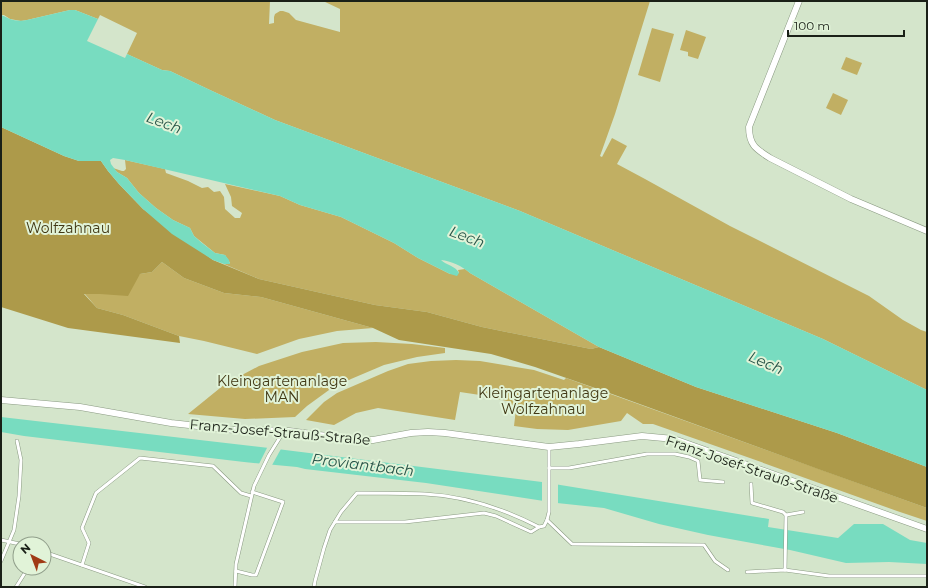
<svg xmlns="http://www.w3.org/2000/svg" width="928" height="588" font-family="Montserrat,sans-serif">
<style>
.green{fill:#c1af63}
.forest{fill:#ad9a4a}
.water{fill:#78dcc0}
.pier{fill:#d4e5cb}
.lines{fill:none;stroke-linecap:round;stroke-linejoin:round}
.lane-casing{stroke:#8a9a82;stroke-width:4}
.street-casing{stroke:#8a9a82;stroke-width:7}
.lane{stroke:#fff;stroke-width:3}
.street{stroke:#fff;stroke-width:6}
.labels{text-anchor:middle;stroke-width:4;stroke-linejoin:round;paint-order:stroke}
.park-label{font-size:14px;fill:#403714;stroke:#e1f3d8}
.street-label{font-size:14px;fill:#1a2017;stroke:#e1f3d8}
.water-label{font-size:15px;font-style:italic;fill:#285448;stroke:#e1f3d8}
</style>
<rect width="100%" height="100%" fill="#d4e5cb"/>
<g class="green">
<path d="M1 1H270L269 24 274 23V17L275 14 280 11H283L289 13 296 20 340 32V9L323 1H650L615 114 600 156 602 157 612 138 627 146 617 164 645 179 730 226 869 296 903 320 921 330 927 332V390L823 339 520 211 275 120 210 90 170 71 162 70 127 54 137 33 100 15 98 19 75 10H70L27 20 21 21 10 19 4 15H1Z"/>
<path d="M652 28 674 34 660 82 638 75Z"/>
<path d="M686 30 706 37 698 59 688 56V52L680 50Z"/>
<path d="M846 57 862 63 857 75 841 69Z"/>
<path d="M833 93 848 100 841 115 826 108Z"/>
<path d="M125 160 165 169 166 173 188 181 202 188 208 187 214 192 220 191 224 197 225 209 235 218H240L242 213 232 206 231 197 225 184 280 196 300 205 341 217 394 243 418 258 450 274 459 273 458 270 465 269 470 273 599 347 591 349 482 327 427 312 375 305 259 279 224 264 230 263 225 255 215 253 194 236 190 228 173 220 156 208 139 193 127 178 117 172 113 168 122 171H124L126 169Z"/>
<path d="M162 262 184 278 224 293 261 297 373 328 337 331 299 339 257 354 204 341 179 336 123 315 97 308 84 293 100 294 140 274 152 272Z"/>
<path d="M376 342 412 344 445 348V353L417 357 384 365 351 379 329 390 307 406 295 417 245 419 188 414 225 384 259 366 302 352 343 343Z"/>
<path d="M456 360 480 361 534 370 564 380 566 378 927 508V521L897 511 747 457 653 424H643L627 413 621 421 568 430 537 429 514 426 516 409 510 408 511 402 480 395 460 392 455 420 378 408 356 413 334 425 306 420 324 402 337 393 388 371 408 364 431 361Z"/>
</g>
<path class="forest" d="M1 127 64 156 79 161H101L108 171 119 184 143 209 213 260 259 279 375 305 427 312 482 327 591 349 599 347 696 387 837 433 927 467V508L818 469 612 394 535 367 491 354 399 340 373 328 261 297 224 293 184 278 162 262 152 272 140 274 128 296 100 294H84L97 308 123 315 179 336 180 343 68 328 1 307Z"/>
<g class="water">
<path d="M70 10H75L98 19 87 41 125 58 127 54 162 70 170 71 210 90 275 120 520 211 823 339 927 390V467L837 433 696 387 599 347 470 273C462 266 451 261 441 260 446 265 456 266 459 273L457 276 450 274 418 258 394 243 341 217 300 205 280 196 125 160 113 158 110 160 111 164 117 172 127 178 139 193 156 208 173 220 190 228 194 236 202 243 215 253 225 255 229 260 230 264H224L213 260 172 234 143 209 119 184 108 171 101 161H79L64 156 1 127V15C5 16 7 18 10 19 15 21 22 21 27 20Z"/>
<path d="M1 417 269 448 542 482 769 519 768 527 838 538 854 524H883L910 540 927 543V564L889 562 846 563 790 550 708 535 659 524 604 508 557 503 426 483 305 469 297 467 244 462 24 436 1 432Z"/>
</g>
<g class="pier">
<path d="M268 446 282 447 271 467 258 466Z"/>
<path d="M542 480 558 482V505L542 502Z"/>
</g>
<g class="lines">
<defs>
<g id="lane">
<path d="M549 468H569L647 454H675L689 457 698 461 700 480 723 482"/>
<path d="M751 484 752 503 783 512 786 515 785 570"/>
<path d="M786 515 803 512"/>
<path d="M547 520 572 544 704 545 715 561 728 570"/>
<path d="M335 522H405L484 513 496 516 531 532 539 527"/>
<path d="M1 540 20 544"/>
<path d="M44 552 145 587"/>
<path d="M1 561 14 530 19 496 21 460 17 441"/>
<path d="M82 565 89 543 82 528 96 493 140 458 213 466 241 493 251 496"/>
<path d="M236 571 252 575H256L283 502 252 492"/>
<path d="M747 572 785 570 829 576H927"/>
<path d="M16 587 28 568"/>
<path d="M235 587 236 564 254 486 269 455 284 431"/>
<path d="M314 587 315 581 324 548 330 530 341 512 357 493C379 493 402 493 425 494 464 496 504 509 539 527L544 526 547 520 549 512V447"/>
</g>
<g id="street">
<path d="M799 1 749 127C749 145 756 149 770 158L851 199 927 231"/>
<path d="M1 400 80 407 171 423 234 430H259L289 431 357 440H373L411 433 428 432 445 433 549 447 579 444 642 436 674 439 927 529"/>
</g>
</defs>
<use href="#lane" class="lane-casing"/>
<use href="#street" class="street-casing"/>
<use href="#lane" class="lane"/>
<use href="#street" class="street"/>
</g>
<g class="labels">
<g class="park-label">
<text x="68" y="233">Wolfzahnau</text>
<text x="282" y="386">Kleingartenanlage<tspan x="282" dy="16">MAN</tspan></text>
<text x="543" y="398">Kleingartenanlage<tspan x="543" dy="16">Wolfzahnau</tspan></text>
</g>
<g class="street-label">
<text transform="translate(280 432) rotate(5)" y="5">Franz-Josef-Strauß-Straße</text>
<text transform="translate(752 469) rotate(19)" y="5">Franz-Josef-Strauß-Straße</text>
</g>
<g class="water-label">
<text transform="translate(164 123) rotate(21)" y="5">Lech</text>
<text transform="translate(467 237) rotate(21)" y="5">Lech</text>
<text transform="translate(766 363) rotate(24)" y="5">Lech</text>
<text transform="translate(363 465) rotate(7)" y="5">Proviantbach</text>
</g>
</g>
<rect width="928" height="588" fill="none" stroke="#1a2017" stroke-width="4"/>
<g transform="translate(32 556) rotate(318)"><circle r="19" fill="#e1f3d8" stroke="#919f8b"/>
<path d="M0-3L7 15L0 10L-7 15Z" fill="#a03a15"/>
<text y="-6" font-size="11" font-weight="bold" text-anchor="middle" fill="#1a2017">N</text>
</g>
<path d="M788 30v6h116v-6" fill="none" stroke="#1a2017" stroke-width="2"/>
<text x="794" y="30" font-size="12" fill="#1a2017" stroke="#e1f3d8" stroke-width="3" paint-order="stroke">100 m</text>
</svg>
